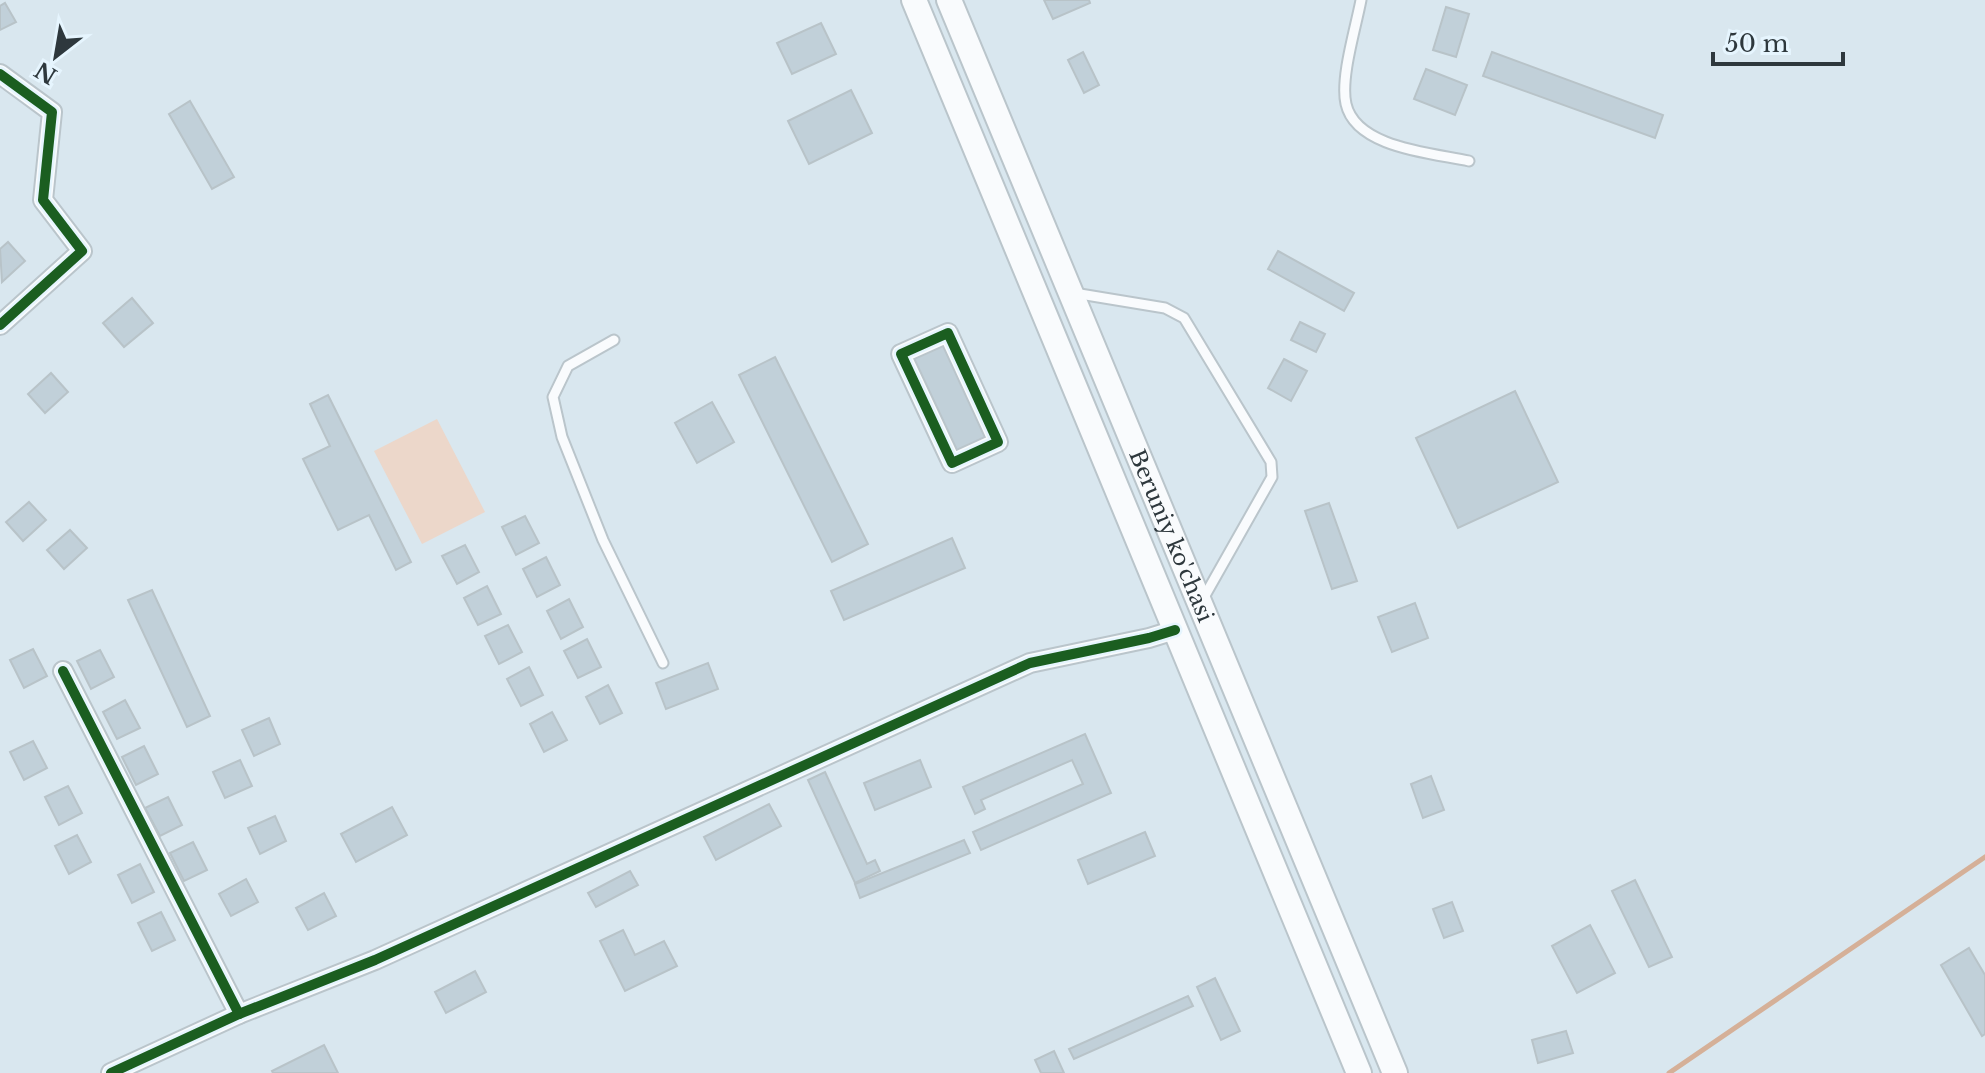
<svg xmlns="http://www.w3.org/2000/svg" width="1985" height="1073" font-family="'Libre Baskerville',serif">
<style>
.green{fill:#ecd7ca}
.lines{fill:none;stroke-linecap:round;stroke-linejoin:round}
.stream{stroke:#d5b098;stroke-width:5}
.building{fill:#c1d0d9;stroke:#b8c3c8;stroke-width:2}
.service-casing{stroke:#bac5cb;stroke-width:13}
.minor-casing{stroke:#bac5cb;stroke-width:22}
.secondary-casing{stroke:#bac5cb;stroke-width:28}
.service{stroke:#f9fbfd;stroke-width:9}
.minor{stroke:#f9fbfd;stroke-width:18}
.secondary{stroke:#f9fbfd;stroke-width:24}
.cycleway-casing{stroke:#e6f5fe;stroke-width:15}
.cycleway{stroke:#1b5e20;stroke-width:10}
.labels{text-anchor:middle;stroke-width:6;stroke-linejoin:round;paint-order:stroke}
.street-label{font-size:22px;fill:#2e383d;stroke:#e6f5fe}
</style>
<rect width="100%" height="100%" fill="#d9e7ef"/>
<path class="green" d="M437 419 485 512 422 544 374 451Z"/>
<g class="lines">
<path class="stream" d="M1669 1073 1985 857"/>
</g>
<g class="building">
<path d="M1044 0H1089L1090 3 1053 19Z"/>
<path d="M5 3 16 22 0 30V6Z"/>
<path d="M1446 7 1469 14 1456 57 1433 50Z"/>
<path d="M821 23 836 54 792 74 777 43Z"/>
<path d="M1083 52 1099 85 1084 93 1068 60Z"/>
<path d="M1492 52 1663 115 1655 138 1483 76Z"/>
<path d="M1426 69 1467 85 1455 115 1414 99Z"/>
<path d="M851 90 872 133 809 164 788 121Z"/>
<path d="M190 101 234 177 212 189 169 114Z"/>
<path d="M8 242 25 261 2 282 0 249Z"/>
<path d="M1278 251 1354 293 1344 311 1268 269Z"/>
<path d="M132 298 153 323 124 347 103 323Z"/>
<path d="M1300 322 1325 334 1316 352 1291 340Z"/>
<path d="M948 333 998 442 952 463 901 354Z"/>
<path d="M775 357 868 544 832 562 739 375Z"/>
<path d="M1284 359 1307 371 1291 401 1268 388Z"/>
<path d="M51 373 68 392 45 413 28 394Z"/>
<path d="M1515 391 1558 482 1458 528 1416 438Z"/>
<path d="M328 395 411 562 396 570 369 515 338 530 303 459 330 446 310 404Z"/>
<path d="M712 402 734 442 697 463 675 423Z"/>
<path d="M29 502 46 520 23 541 6 522Z"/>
<path d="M1329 503 1357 581 1332 589 1305 511Z"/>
<path d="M525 516 539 543 516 555 502 527Z"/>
<path d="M70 530 87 548 64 569 47 550Z"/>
<path d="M952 538 965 568 844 620 831 591Z"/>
<path d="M465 545 479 572 457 584 442 556Z"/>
<path d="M546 557 560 585 537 597 523 569Z"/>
<path d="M487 586 501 614 478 625 464 598Z"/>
<path d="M152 590 210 716 187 727 128 600Z"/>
<path d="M569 599 583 627 561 639 547 611Z"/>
<path d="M1415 603 1428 638 1392 652 1378 617Z"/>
<path d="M508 625 522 652 499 664 485 636Z"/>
<path d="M587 639 601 667 578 678 564 651Z"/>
<path d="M33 649 47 676 24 688 10 660Z"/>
<path d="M100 650 114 677 91 689 77 661Z"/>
<path d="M708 663 718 689 666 709 656 683Z"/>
<path d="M529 667 543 695 521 706 507 679Z"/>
<path d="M608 685 622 713 600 724 586 697Z"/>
<path d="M125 700 140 728 117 739 103 712Z"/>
<path d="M552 712 567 740 544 752 530 724Z"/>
<path d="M269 718 280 744 254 756 242 730Z"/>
<path d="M1085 734 1111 793 981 850 973 832 1083 784 1072 760 981 800 985 809 975 814 963 787Z"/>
<path d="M33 741 47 768 24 780 10 752Z"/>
<path d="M144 746 158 774 136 785 122 757Z"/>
<path d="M240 760 252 786 225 798 213 772Z"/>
<path d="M920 760 931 787 875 810 864 783Z"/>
<path d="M825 772 867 864 875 860 880 871 855 883 808 780Z"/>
<path d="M1431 776 1444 810 1423 818 1411 784Z"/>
<path d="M68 786 82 813 59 825 45 797Z"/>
<path d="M168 797 182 825 160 836 145 808Z"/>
<path d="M769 804 781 826 716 860 704 837Z"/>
<path d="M392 807 407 835 356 862 341 834Z"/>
<path d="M275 816 286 841 260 854 248 828Z"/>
<path d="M1145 832 1155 856 1088 884 1078 860Z"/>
<path d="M77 835 91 862 69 874 55 846Z"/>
<path d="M964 840 970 853 860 898 855 884Z"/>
<path d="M193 842 207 870 184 881 170 853Z"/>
<path d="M140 864 154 892 132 903 118 875Z"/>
<path d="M630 871 638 885 596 907 588 893Z"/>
<path d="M246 879 258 902 231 916 219 894Z"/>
<path d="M1635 880 1672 957 1649 967 1612 891Z"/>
<path d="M324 893 336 916 308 930 296 908Z"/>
<path d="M1452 902 1463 931 1444 938 1433 909Z"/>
<path d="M161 912 175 940 152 951 138 923Z"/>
<path d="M1590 925 1615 973 1577 993 1552 946Z"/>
<path d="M623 930 635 955 664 941 677 966 625 991 600 941Z"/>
<path d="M1969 948 1985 975V1034L1982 1036 1941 965Z"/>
<path d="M475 971 486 992 446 1013 435 992Z"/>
<path d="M1215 978 1240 1031 1221 1040 1197 987Z"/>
<path d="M1188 996 1193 1006 1074 1059 1069 1049Z"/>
<path d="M1566 1031 1573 1053 1538 1063 1532 1040Z"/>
<path d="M324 1045 338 1073H273L272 1071Z"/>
<path d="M1054 1051 1064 1073H1041L1035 1060Z"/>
</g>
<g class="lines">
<defs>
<g id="service">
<path d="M1361 0C1356 27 1340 78 1346 104 1356 148 1432 153 1469 161"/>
<path d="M1074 293 1165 308 1184 318 1271 462 1272 477 1203 599"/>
<path d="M614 340 568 366 553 397 562 437 603 540 663 663"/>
</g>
<g id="minor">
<path d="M0 74 52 112 43 200 82 251 0 325"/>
<path d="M948 333 998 442 952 463 901 354Z"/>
<path d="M63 671 239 1014"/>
<path d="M111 1073 239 1014 375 960 1030 663 1149 638 1175 630"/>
</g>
<g id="secondary">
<path d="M914 0C1064 357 1208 717 1359 1073"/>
<path id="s1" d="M949 0 1395 1073"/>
</g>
</defs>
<use href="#service" class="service-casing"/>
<use href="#minor" class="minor-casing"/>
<use href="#secondary" class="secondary-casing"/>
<use href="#service" class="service"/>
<use href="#minor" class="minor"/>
<use href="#secondary" class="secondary"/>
<defs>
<g id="cycleway">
<path d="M0 74 52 112 43 200 82 251 0 325"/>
<path d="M948 333 998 442 952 463 901 354Z"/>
<path d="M63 671 239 1014"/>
<path d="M111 1073 239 1014 375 960 1030 663 1149 638 1175 630"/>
</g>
</defs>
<use href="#cycleway" class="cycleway-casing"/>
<use href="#cycleway" class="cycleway"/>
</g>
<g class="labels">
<g class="street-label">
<text dy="8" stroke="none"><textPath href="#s1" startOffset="580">Beruniy ko'chasi</textPath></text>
</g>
</g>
<g transform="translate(56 56) rotate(211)" stroke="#e6f5fe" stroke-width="6" paint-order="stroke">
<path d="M0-6L14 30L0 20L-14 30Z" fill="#2e383d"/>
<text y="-12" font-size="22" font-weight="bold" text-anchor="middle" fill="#2e383d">N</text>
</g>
<path d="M1713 52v12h130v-12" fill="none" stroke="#2e383d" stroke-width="4"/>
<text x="1725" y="52" font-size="24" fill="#2e383d" stroke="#e6f5fe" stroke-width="6" paint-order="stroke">50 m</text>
</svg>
